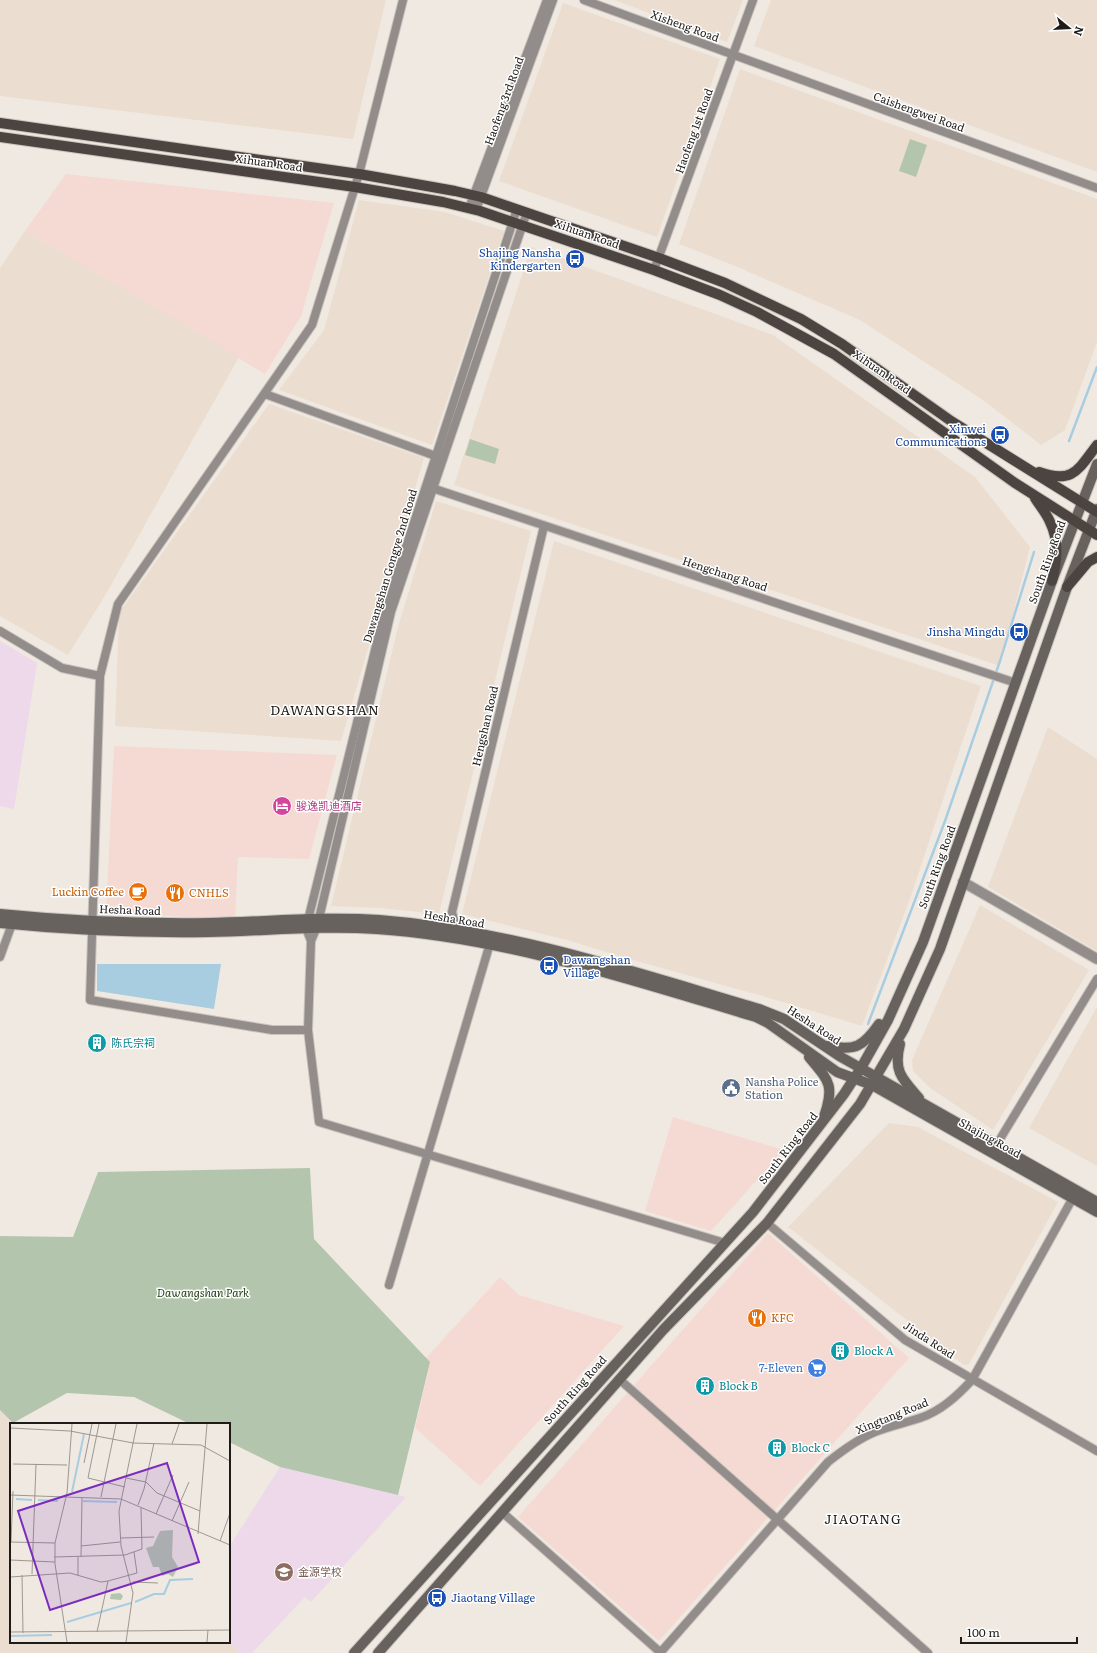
<svg xmlns="http://www.w3.org/2000/svg" width="1097" height="1653" font-family="Literata,'Noto Sans SC',serif">
<style>
.commercial{fill:#f4dad3}
.built{fill:#ebded0}
.education{fill:#edd9e9}
.green{fill:#b4c5ae}
.water{fill:#a8cde1}
.lines{fill:none;stroke-linecap:round;stroke-linejoin:round}
.stream{stroke:#a8cde1;stroke-width:2.5}
.minor-casing{stroke:#cac4bd;stroke-width:10}
.tertiary-casing{stroke:#cac4bd;stroke-width:12}
.secondary-casing{stroke:#cac4bd;stroke-width:12}
.primary-casing{stroke:#cac4bd;stroke-width:12}
.minor{stroke:#928d8b;stroke-width:8}
.tertiary{stroke:#928d8b;stroke-width:10}
.secondary{stroke:#68625f;stroke-width:10}
.primary{stroke:#4b4440;stroke-width:10}
.labels{text-anchor:middle;stroke-width:3;stroke-linejoin:round;paint-order:stroke}
.street-label{font-size:11px;fill:#1e1b18;stroke:#fff}
.transit-label{font-size:11px;fill:#164399;stroke:#fff;text-anchor:end}
.hotel-label{font-size:11px;fill:#b23c85;stroke:#fff;text-anchor:start}
.food-label{font-size:11px;fill:#c56008;stroke:#fff;text-anchor:start}
.culture-label{font-size:11px;fill:#0d838f;stroke:#fff;text-anchor:start}
.service-label{font-size:11px;fill:#4e5e75;stroke:#fff;text-anchor:start}
.park-label{font-size:11px;font-style:italic;fill:#1c3a0f;stroke:#fff}
.shop-label{font-size:11px;fill:#366cbe;stroke:#fff;text-anchor:end}
.education-label{font-size:11px;fill:#785e54;stroke:#fff;text-anchor:start}
.quarter-label{font-size:13px;letter-spacing:1px;fill:#1e1b18;stroke:#fff}
.inset-river{fill:none;stroke:#a8cde1;stroke-width:2}
.inset-road{fill:none;stroke:#9c9791;stroke-width:1}
.view{fill:#7b2cbf;fill-opacity:0.15;stroke:#7b2cbf;stroke-width:2}
.inset-edge{fill:none;stroke:#1e1b18;stroke-width:2}
</style>
<rect width="100%" height="100%" fill="#f0e9e1"/>
<g class="commercial">
<path d="M66 174 334 203 301 316 265 374 25 231Z"/>
<path d="M114 746 337 755 309 859 238 857 235 919 106 913Z"/>
<path d="M673 1117 784 1150 711 1231 645 1211Z"/>
<path d="M768 1233 909 1358 659 1641 518 1517Z"/>
<path d="M500 1277 519 1295 624 1326 480 1486 415 1428 430 1363 426 1358Z"/>
</g>
<g class="built">
<path d="M0 0H386L353 139 0 96Z"/>
<path d="M614 0H743L727 42Z"/>
<path d="M771 0H1097V172L754 46Z"/>
<path d="M563 3 720 59 657 237 499 181Z"/>
<path d="M740 69 1097 199V342L1065 430 1041 445 983 400 860 320 735 266 679 244Z"/>
<path d="M359 200 445 212 504 231 432 445 279 390 324 330Z"/>
<path d="M25 231 239 357 106 594 68 655 0 616V268Z"/>
<path d="M531 247 773 335 975 477 1030 547 1000 666 454 485Z"/>
<path d="M269 404 424 458 341 741 115 726 119 613Z"/>
<path d="M436 501 531 531 439 914 379 908 331 906 398 627Z"/>
<path d="M554 541 981 686 910 899 862 1026 769 998 622 957 567 940 462 914Z"/>
<path d="M1048 727 1097 759V951L988 887Z"/>
<path d="M980 905 1089 970 993 1130 930 1088 913 1071 912 1060Z"/>
<path d="M1097 1007V1166L1029 1128Z"/>
<path d="M889 1123 918 1127 1058 1202 969 1364 964 1365 788 1227Z"/>
<path d="M0 1410 14 1424H11V1642H229L240 1653H0Z"/>
</g>
<g class="education">
<path d="M0 641 37 663 14 809 0 806Z"/>
<path d="M280 1467 406 1497 311 1602 305 1597 252 1653H240L229 1642V1547Z"/>
</g>
<g class="green">
<path d="M910 139 927 145 916 177 899 171Z"/>
<path d="M470 439 499 449 495 464 465 455Z"/>
<path d="M310 1168 314 1239 430 1362 398 1495 280 1467 229 1442V1424H190L134 1397 67 1393 13 1423 0 1410V1236L73 1237 98 1172Z"/>
</g>
<path class="water" d="M97 964H221L214 1009 97 991Z"/>
<g class="lines">
<g class="stream">
<path d="M1069 441 1097 367"/>
<path d="M868 1024 945 821 1000 661 1034 552"/>
</g>
<defs>
<g id="minor">
<path d="M584 0 1097 188"/>
<path d="M469 208 547 0"/>
<path d="M476 210 553 0"/>
<path d="M527 212 391 612 317 927 311 941 308 1030 319 1122 725 1243"/>
<path d="M654 270 753 0"/>
<path d="M265 394 441 458"/>
<path d="M429 487 1016 683"/>
<path d="M0 631 62 668 100 676"/>
<path d="M457 931 452 912 544 526"/>
<path d="M311 941 306 928 384 614 517 209"/>
<path d="M0 957 12 924"/>
<path d="M308 1030H272L90 1000 100 676 118 604 312 325 359 174 403 0"/>
<path d="M994 1149 1097 979"/>
<path d="M767 1223 905 1340 1097 1451"/>
<path d="M389 1285 491 940"/>
<path d="M619 1379 928 1653"/>
<path d="M502 1512 661 1653"/>
<path d="M660 1653 828 1462C843 1450 858 1439 875 1432 890 1426 905 1423 920 1418 941 1411 957 1396 972 1380L1075 1194"/>
</g>
<path id="tertiary" d="M963 882 1097 959"/>
<g id="secondary">
<path d="M0 914C69 921 139 924 209 923 265 922 322 916 379 920 509 930 634 972 759 1009L784 1019 841 1057 1097 1202"/>
<path d="M0 923C69 930 138 933 208 932 264 931 321 925 377 929 507 938 632 980 756 1017L768 1023 837 1072 872 1085 1097 1212"/>
<path d="M900 1044C893 1071 902 1079 919 1098"/>
<path d="M828 1046C855 1051 863 1047 879 1024"/>
<path d="M809 1057C829 1081 835 1085 824 1117"/>
<path d="M354 1653 753 1212 844 1094 861 1068 888 1020 923 942 1052 581 1097 464"/>
<path d="M378 1653 663 1330 767 1223 860 1104 904 1029 940 949 1067 587 1097 509"/>
</g>
<g id="primary">
<path d="M0 123 359 174 455 191 481 197 659 258 725 283 801 319 842 344 951 421 1097 512"/>
<path d="M0 137 355 187 443 202 480 211 654 270 720 295 757 312 834 354 1015 483 1097 535"/>
<path d="M1039 472C1073 484 1078 470 1097 445"/>
<path d="M1035 498C1040 506 1047 514 1050 522 1059 540 1057 563 1052 581"/>
<path d="M1067 587 1088 562 1097 557"/>
</g>
</defs>
<use href="#minor" class="minor-casing"/>
<use href="#tertiary" class="tertiary-casing"/>
<use href="#secondary" class="secondary-casing"/>
<use href="#primary" class="primary-casing"/>
<use href="#minor" class="minor"/>
<use href="#tertiary" class="tertiary"/>
<use href="#secondary" class="secondary"/>
<use href="#primary" class="primary"/>
</g>
<defs>
<symbol id="bus-disc" viewBox="-11 -11 22 22"><circle r="9.5" fill="#1a4fb4" stroke="#fff"/><path d="M-5-6H5V4H4V6H2V4H-2V6H-4V4H-5ZM-3.5-4V0h7V-4ZM-3.5 1.2v1.5H-2V1.2ZM2 1.2v1.5H3.5V1.2Z" fill="#fff"/></symbol>
<symbol id="hotel-disc" viewBox="-11 -11 22 22"><circle r="9.5" fill="#d1479c" stroke="#fff"/><path d="M-6-4.5h1.5V1H6V5H4.5V3h-9V5H-6ZM-4 0a1.8 1.8 0 1 1 3.6 0ZM.5 0V-2.5h3Q6-2.5 6 0Z" fill="#fff"/></symbol>
<symbol id="cafe-disc" viewBox="-11 -11 22 22"><circle r="9.5" fill="#e8710a" stroke="#fff"/><path d="M-5.5-4.5H6V0H3Q3 3.5 0 3.5H-2.5Q-5.5 3.5-5.5 0ZM3-3.2v2h1.7v-2ZM-6 4.5H4V6H-6Z" fill="#fff"/></symbol>
<symbol id="restaurant-disc" viewBox="-11 -11 22 22"><circle r="9.5" fill="#e8710a" stroke="#fff"/><path d="M-5-6h1v4h1v-4h1v4h1v-4h1v5L-1.5 .5V6h-2V.5L-5-1ZM5-6V6H3V1.5H1.5Q1.5-4 5-6Z" fill="#fff"/></symbol>
<symbol id="building-disc" viewBox="-11 -11 22 22"><circle r="9.5" fill="#0f9aa8" stroke="#fff"/><path d="M-4-6H4V6H1V3H-1V6H-4ZM-2.5-4.3h1.7v1.8h-1.7ZM.8-4.3h1.7v1.8H.8ZM-2.5-1h1.7V.8h-1.7ZM.8-1h1.7V.8H.8Z" fill="#fff"/></symbol>
<symbol id="civic-disc" viewBox="-11 -11 22 22"><circle r="9.5" fill="#5c6f8a" stroke="#fff"/><path d="M-.6-6.5H3V-4.5H.6V-3L4-1V1h2V6H-6V1h2V-1L-.6-3ZM-1.2 2.5V6h2.4V2.5Z" fill="#fff"/></symbol>
<symbol id="supermarket-disc" viewBox="-11 -11 22 22"><circle r="9.5" fill="#3f7fe0" stroke="#fff"/><path d="M-6-5.5h2.5l.6 2H6L4.5 2H-2.5L-4.4-4H-6ZM-1.5 3.2a1.3 1.3 0 1 0 .1 0ZM3 3.2a1.3 1.3 0 1 0 .1 0Z" fill="#fff"/></symbol>
<symbol id="school-disc" viewBox="-11 -11 22 22"><circle r="9.5" fill="#8d6e63" stroke="#fff"/><path d="M0-5L7-2L0 1L-7-2ZM-4 1L0 2.5L4 1V4Q0 6-4 4Z" fill="#fff"/></symbol>
</defs>
<g fill-rule="evenodd">
<use href="#bus-disc" x="564" y="248" width="22" height="22"/>
<use href="#bus-disc" x="989" y="424" width="22" height="22"/>
<use href="#bus-disc" x="1008" y="621" width="22" height="22"/>
<use href="#hotel-disc" x="271" y="795" width="22" height="22"/>
<use href="#cafe-disc" x="127" y="881" width="22" height="22"/>
<use href="#restaurant-disc" x="164" y="882" width="22" height="22"/>
<use href="#bus-disc" x="538" y="955" width="22" height="22"/>
<use href="#building-disc" x="86" y="1032" width="22" height="22"/>
<use href="#civic-disc" x="720" y="1077" width="22" height="22"/>
<use href="#restaurant-disc" x="746" y="1307" width="22" height="22"/>
<use href="#building-disc" x="829" y="1340" width="22" height="22"/>
<use href="#supermarket-disc" x="806" y="1357" width="22" height="22"/>
<use href="#building-disc" x="694" y="1375" width="22" height="22"/>
<use href="#building-disc" x="766" y="1437" width="22" height="22"/>
<use href="#school-disc" x="273" y="1561" width="22" height="22"/>
<use href="#bus-disc" x="426" y="1587" width="22" height="22"/>
</g>
<g class="labels">
<g class="street-label">
<text transform="translate(685 26) rotate(20)" y="4">Xisheng Road</text>
<text transform="translate(504 101) rotate(-70)" y="4">Haofeng 3rd Road</text>
<text transform="translate(919 112) rotate(20)" y="4">Caishengwei Road</text>
<text transform="translate(694 131) rotate(-70)" y="4">Haofeng 1st Road</text>
<text transform="translate(269 163) rotate(8)" y="4">Xihuan Road</text>
<text transform="translate(587 234) rotate(19)" y="4">Xihuan Road</text>
<text transform="translate(882 372) rotate(35)" y="4">Xihuan Road</text>
<text transform="translate(1047 562) rotate(-70)" y="4">South Ring Road</text>
<text transform="translate(390 566) rotate(-73)" y="4">Dawangshan Gongye 2nd Road</text>
<text transform="translate(725 574) rotate(18)" y="4">Hengchang Road</text>
<text transform="translate(485 726) rotate(-77)" y="4">Hengshan Road</text>
<text transform="translate(937 867) rotate(-70)" y="4">South Ring Road</text>
<text transform="translate(130 910) rotate(2)" y="4">Hesha Road</text>
<text transform="translate(454 919) rotate(9)" y="4">Hesha Road</text>
<text transform="translate(814 1025) rotate(33)" y="4">Hesha Road</text>
<text transform="translate(990 1138) rotate(29)" y="4">Shajing Road</text>
<text transform="translate(788 1148) rotate(-52)" y="4">South Ring Road</text>
<text transform="translate(929 1340) rotate(33)" y="4">Jinda Road</text>
<text transform="translate(575 1390) rotate(-48)" y="4">South Ring Road</text>
<text transform="translate(892 1416) rotate(-22)" y="4">Xingtang Road</text>
</g>
<g class="transit-label">
<text x="561" y="257">Shajing Nansha<tspan x="561" dy="13">Kindergarten</tspan></text>
<text x="986" y="433">Xinwei<tspan x="986" dy="13">Communications</tspan></text>
<text x="1005" y="636">Jinsha Mingdu</text>
<text x="563" y="964" text-anchor="start">Dawangshan<tspan x="563" dy="13">Village</tspan></text>
<text x="451" y="1602" text-anchor="start">Jiaotang Village</text>
</g>
<g class="hotel-label">
<text x="296" y="810">骏逸凯迪酒店</text>
</g>
<g class="food-label">
<text x="124" y="896" text-anchor="end">Luckin Coffee</text>
<text x="189" y="897">CNHLS</text>
<text x="771" y="1322">KFC</text>
</g>
<g class="culture-label">
<text x="111" y="1047">陈氏宗祠</text>
<text x="854" y="1355">Block A</text>
<text x="719" y="1390">Block B</text>
<text x="791" y="1452">Block C</text>
</g>
<g class="service-label">
<text x="745" y="1086">Nansha Police<tspan x="745" dy="13">Station</tspan></text>
</g>
<g class="park-label">
<text x="203" y="1297">Dawangshan Park</text>
</g>
<g class="shop-label">
<text x="803" y="1372">7-Eleven</text>
</g>
<g class="education-label">
<text x="298" y="1576">金源学校</text>
</g>
<g class="quarter-label">
<text x="325" y="715">DAWANGSHAN</text>
<text x="863" y="1524">JIAOTANG</text>
</g>
</g>
<g transform="translate(10 1423)">
<rect width="220" height="220" fill="#f0e9e1"/>
<path d="M163 107 162 134 168 144 163 154 158 151 152 153 149 144H143L136 125 143 123 150 108ZM110 170 113 173 111 177 100 176 101 171Z" fill="#b4c5ae"/>
<path class="inset-river" d="M62 69 74 11M6 76 22 77M28 77 48 78M73 78 107 79M125 179 144 171H154L160 157 183 156M57 199 121 180M0 213 42 212"/>
<path class="inset-road" d="M89 1 78 55 115 64M0 5 60 8 123 20 191 22 220 38M162 21 169 1M74 40 82 1M3 41 57 42M116 55 136 59 147 70 190 88M0 72 111 76 220 122M91 74 106 1M128 82 134 66 144 20M146 91 163 52M162 98 179 59M188 111 197 1M110 115 144 114M210 118 220 90M0 119 45 120M1 119 3 68M71 123 110 119M44 134 115 132 132 126 131 85M71 134 72 75M0 137 45 139M22 151 26 41M0 152V137M12 152 13 210M68 152V134M0 154 60 150 91 159 98 158 127 150 124 129M123 159 148 160M0 209 220 207M87 209 98 158M57 219 45 141V120L57 70 62 1M116 219 123 170 111 123 109 88 127 1M197 219 198 207"/>
<path class="view" d="M157 40 189 139 40 187 8 88Z"/>
<rect width="220" height="220" class="inset-edge"/>
</g>
<g transform="translate(1069 28) rotate(108)" stroke="#ffffff" stroke-width="3" paint-order="stroke">
<path d="M0-3L7 15L0 10L-7 15Z" fill="#1e1b18"/>
<text y="-6" font-size="11" font-weight="bold" text-anchor="middle" fill="#1e1b18">N</text>
</g>
<path d="M961 1637v6h116v-6" fill="none" stroke="#1e1b18" stroke-width="2"/>
<text x="967" y="1637" font-size="12" fill="#1e1b18" stroke="#ffffff" stroke-width="3" paint-order="stroke">100 m</text>
</svg>
